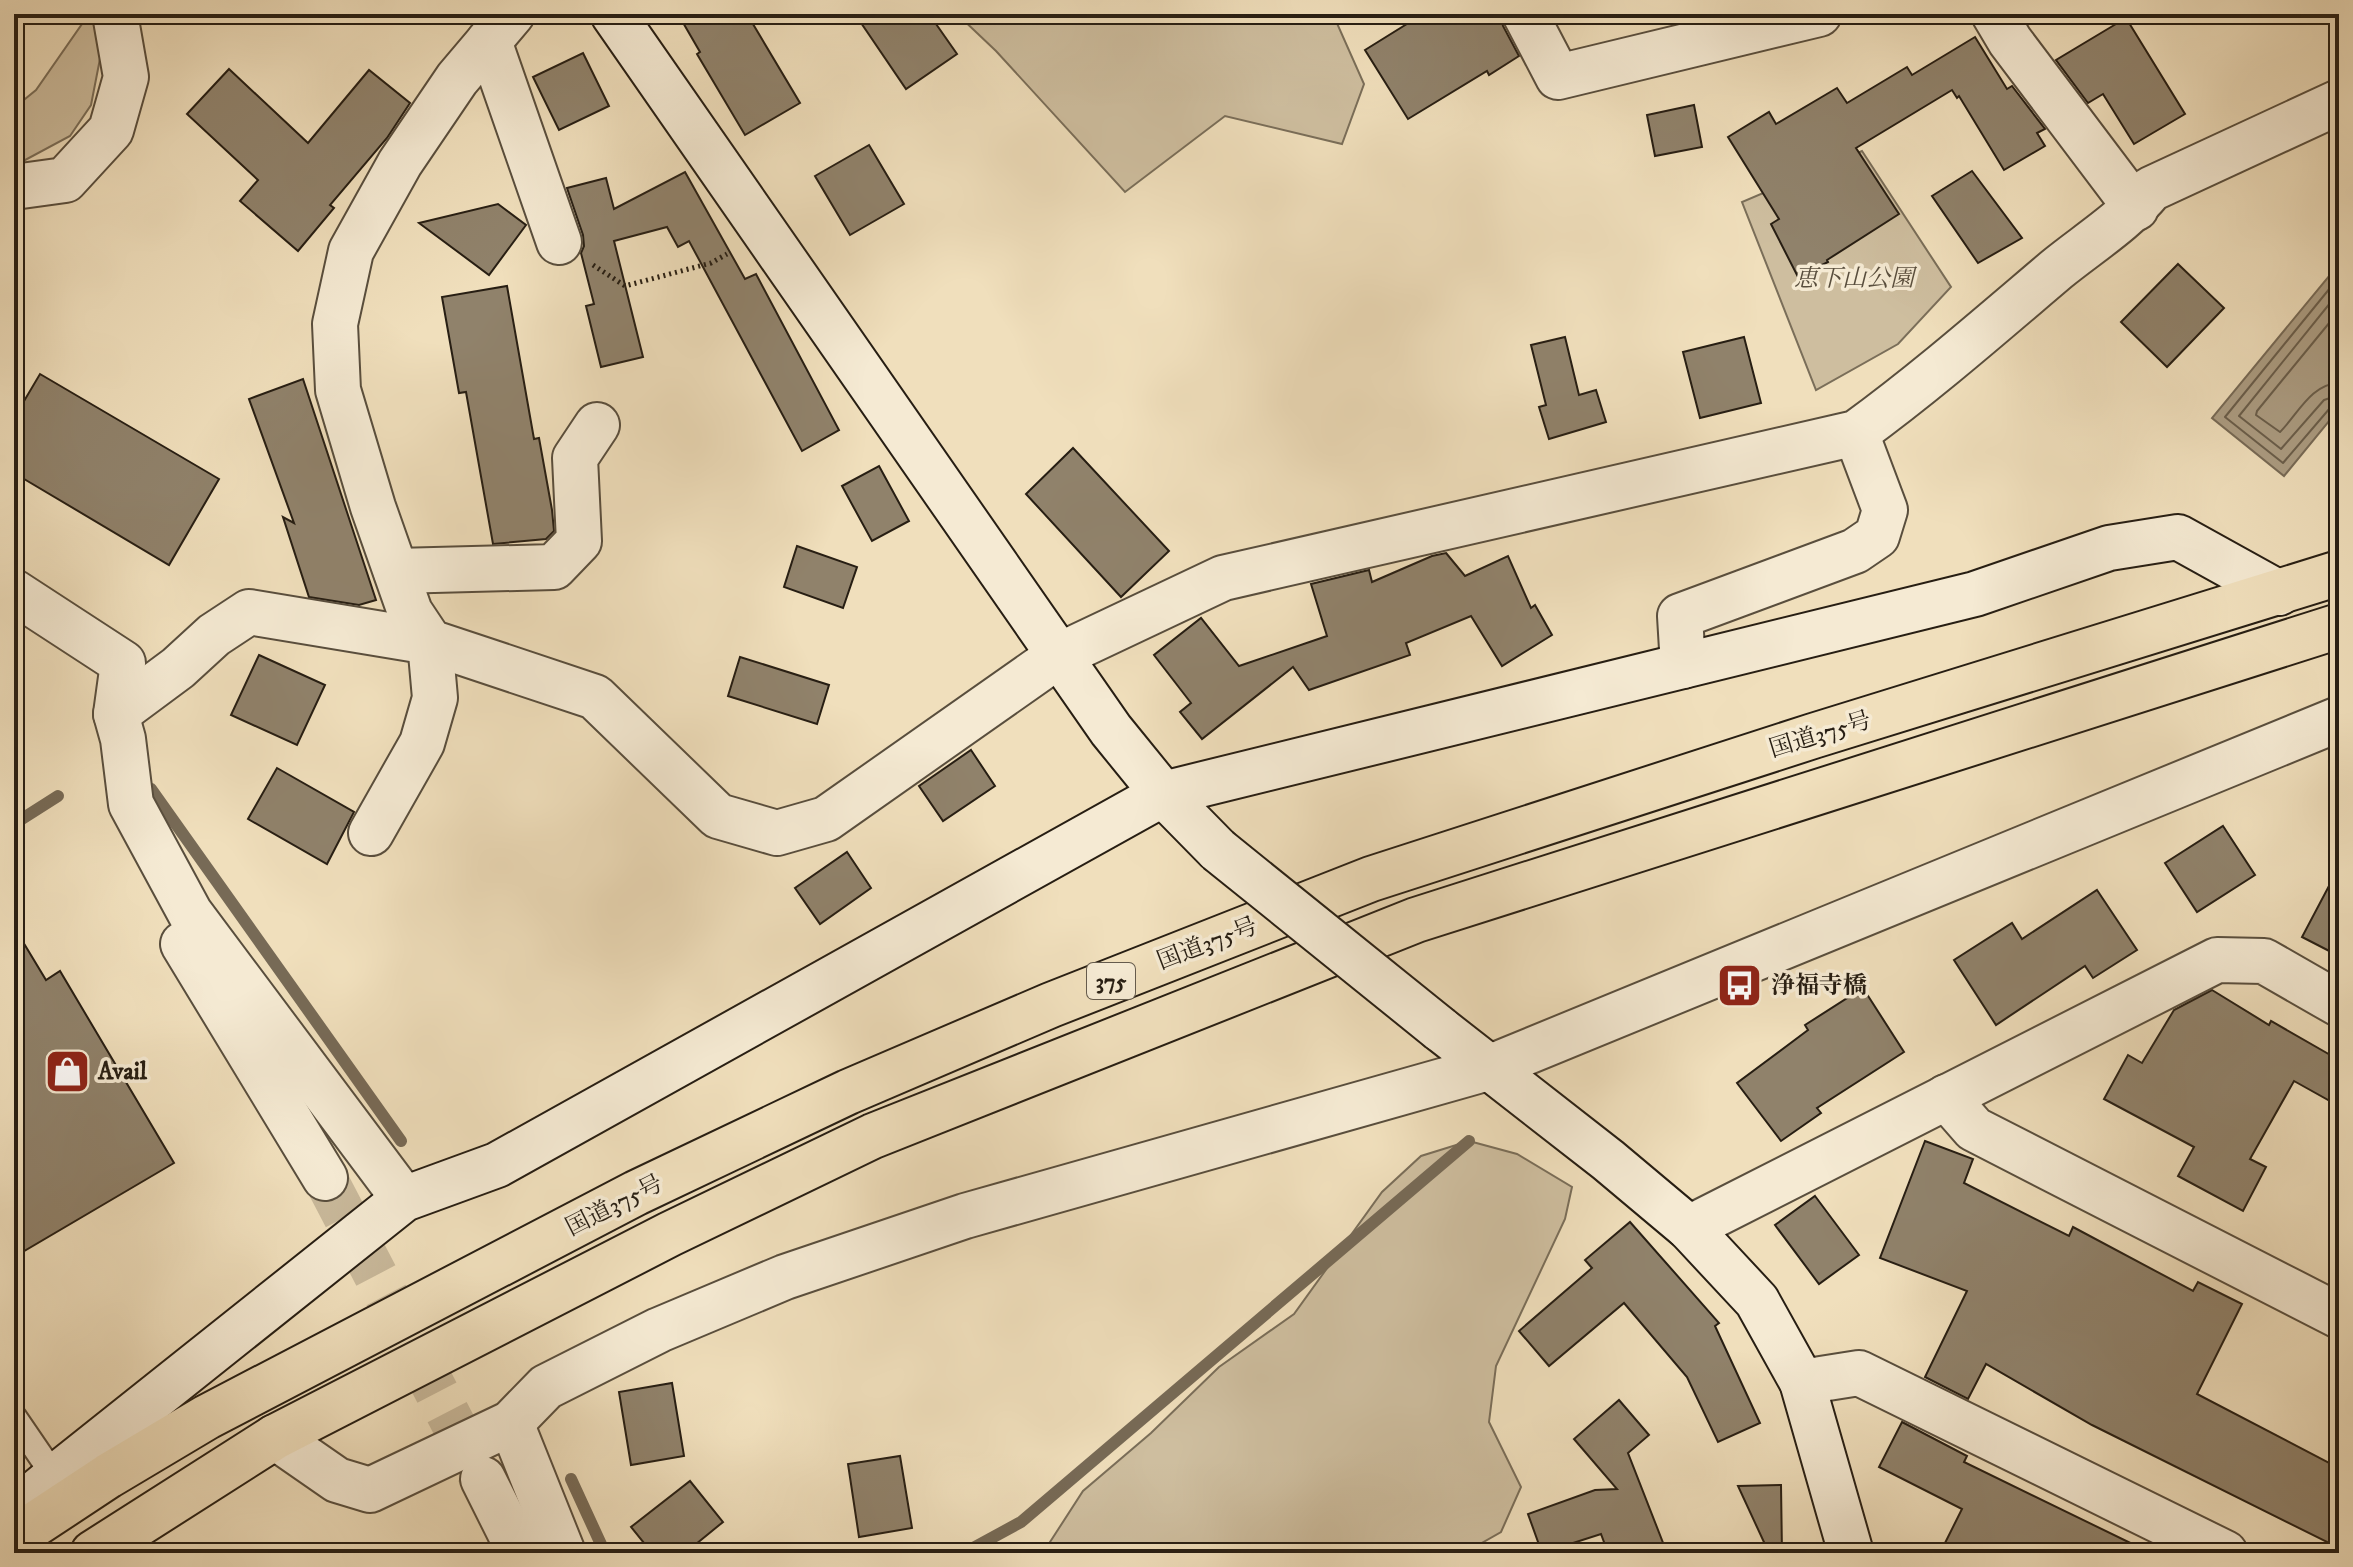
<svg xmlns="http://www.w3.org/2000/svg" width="2353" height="1567" font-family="'IM FELL DW Pica','Noto Serif JP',serif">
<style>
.green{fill:#cebe9f;stroke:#7a6e59;stroke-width:2}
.water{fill:#ac9d83;stroke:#776a56;stroke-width:2}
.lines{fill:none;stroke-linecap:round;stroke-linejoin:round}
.shore{stroke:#6a5e4b;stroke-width:2}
.stream{stroke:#776a56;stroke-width:12}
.building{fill:#90826b;stroke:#271e13;stroke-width:2}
.street-tunnel{stroke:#c8b89a;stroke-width:44;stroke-dasharray:44 22;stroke-linecap:butt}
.lane-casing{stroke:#594e3d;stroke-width:28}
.street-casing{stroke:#594e3d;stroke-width:48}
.secondary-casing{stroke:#271e13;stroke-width:48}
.highway-casing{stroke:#271e13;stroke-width:48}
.path{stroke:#271e13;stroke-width:5;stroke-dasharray:2 4;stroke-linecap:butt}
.lane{stroke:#f5ead3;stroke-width:24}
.street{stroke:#f5ead3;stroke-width:44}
.secondary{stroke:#f5ead3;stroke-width:44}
.highway{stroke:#f0dfbc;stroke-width:44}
.secondary-bridge-casing{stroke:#271e13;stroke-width:48;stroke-linecap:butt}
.secondary-bridge{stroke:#f5ead3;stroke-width:44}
.labels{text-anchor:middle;stroke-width:7;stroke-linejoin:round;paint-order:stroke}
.shield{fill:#f5ead3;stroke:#655b4d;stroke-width:2}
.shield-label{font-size:22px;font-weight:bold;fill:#271e13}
.park-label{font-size:24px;font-style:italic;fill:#594e3d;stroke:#f5ead3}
.street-label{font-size:24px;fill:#271e13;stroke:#f5ead3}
.poi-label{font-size:24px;font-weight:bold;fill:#271e13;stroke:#f5ead3;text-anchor:start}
</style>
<rect width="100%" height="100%" fill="#f0dfbc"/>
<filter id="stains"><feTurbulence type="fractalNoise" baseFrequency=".0025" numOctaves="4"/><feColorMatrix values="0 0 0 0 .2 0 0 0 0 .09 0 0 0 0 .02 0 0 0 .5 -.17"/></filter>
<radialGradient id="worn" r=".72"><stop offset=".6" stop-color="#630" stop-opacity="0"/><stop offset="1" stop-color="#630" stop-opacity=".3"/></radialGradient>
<g class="green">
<path d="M89 14 105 33 91 105 70 136 14 166V108L36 90Z"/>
<path d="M957 14H1330L1336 21 1364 84 1342 144 1225 116 1125 192 996 51Z"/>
<path d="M1862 151 1951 287 1898 344 1816 390 1742 202Z"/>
<path d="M1469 1141 1517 1154 1572 1187 1565 1219 1496 1366 1489 1422 1521 1487 1501 1532 1464 1553H1050V1542L1083 1491 1151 1433 1219 1367 1294 1314 1382 1192 1421 1156Z"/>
</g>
<path class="water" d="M2339 264V409L2284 476 2212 418Z"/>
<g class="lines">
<g class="shore">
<path d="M2339 277 2225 417 2283 463 2330 408 2339 405"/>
<path d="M2339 292 2239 416 2281 449 2324 400 2339 395"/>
<path d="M2339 311 2257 411 2256 415 2280 432C2298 414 2311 384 2339 383"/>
</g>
<g class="stream">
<path d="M151 789 401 1141"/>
<path d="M14 824 58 796"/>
<path d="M571 1479 605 1553"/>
<path d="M964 1553 1021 1522 1469 1141"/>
</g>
</g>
<g class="building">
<path d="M678 14H747L800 103 745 135 697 54 700 52Z"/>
<path d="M855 14H929L957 54 906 89Z"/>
<path d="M1423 14H1500L1503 26 1519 56 1489 75 1487 71 1408 119 1365 50Z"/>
<path d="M2126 18 2185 114 2134 144 2103 94 2088 103 2056 60Z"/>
<path d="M1975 37 2007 89 2012 86 2045 129 2037 133 2045 146 2004 170 1959 96 1957 98 1952 90 1856 148 1899 214 1827 260 1828 262 1798 277 1771 224 1779 219 1728 137 1769 112 1776 124 1837 88 1847 103 1907 67 1912 75Z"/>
<path d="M583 53 609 106 559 130 533 77Z"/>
<path d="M229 69 308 143 369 70 410 103 387 138 330 205 334 208 298 251 240 201 258 180 187 114Z"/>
<path d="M1694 105 1702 147 1655 156 1647 115Z"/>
<path d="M869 145 904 204 850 235 815 176Z"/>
<path d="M1972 171 2022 238 1978 263 1932 196Z"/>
<path d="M685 172 745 279 756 274 839 430 802 451 689 241 678 247 667 227 614 241 643 357 601 367 586 306 594 304 581 253 584 246 583 235 567 188 606 178 614 209Z"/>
<path d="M498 204 526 225 489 275 419 223Z"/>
<path d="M2178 264 2224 308 2167 367 2121 322Z"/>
<path d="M507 286 534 439 539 438 552 510 554 531 546 539 493 544 466 392 459 393 442 297Z"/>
<path d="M1565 337 1579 395 1596 390 1606 422 1549 439 1539 407 1546 405 1531 345Z"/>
<path d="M1744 337 1761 403 1700 418 1683 352Z"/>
<path d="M40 374 219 479 169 565 14 473V418Z"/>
<path d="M303 379 376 600 359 605 309 597 283 517 294 523 249 399Z"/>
<path d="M1073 448 1169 551 1121 597 1026 494Z"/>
<path d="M879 466 909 521 872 541 842 486Z"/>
<path d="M797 546 857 567 843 608 784 587Z"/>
<path d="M1446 553 1465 576 1508 556 1531 608 1535 605 1552 635 1502 666 1471 616 1406 643 1410 655 1309 690 1293 667 1202 739 1180 712 1191 703 1154 655 1201 618 1239 666 1327 636 1311 584 1369 570 1372 582 1432 556Z"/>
<path d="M259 655 325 685 297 745 231 715Z"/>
<path d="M740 657 829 685 817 724 728 696Z"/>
<path d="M971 750 995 786 943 821 919 786Z"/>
<path d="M277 768 354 812 327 864 248 819Z"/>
<path d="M2223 826 2255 875 2197 912 2165 863Z"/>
<path d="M847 852 871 888 820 924 795 888Z"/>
<path d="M2339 867V956L2302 937Z"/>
<path d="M2097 890 2137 950 2093 978 2085 966 1996 1025 1954 960 2012 923 2022 939Z"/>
<path d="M14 927 46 980 60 971 174 1163 14 1257Z"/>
<path d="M1863 988 1904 1052 1817 1108 1821 1113 1781 1141 1737 1083 1808 1030 1805 1025Z"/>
<path d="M2212 990 2269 1025 2271 1021 2339 1060V1106L2294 1081 2250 1159 2266 1167 2243 1211 2178 1176 2194 1147 2104 1099 2128 1055 2142 1063 2174 1010Z"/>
<path d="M1925 1141 1973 1159 1964 1183 2069 1236 2073 1227 2193 1291 2198 1282 2242 1304 2197 1394 2339 1468V1548L2092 1425 1986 1364 1968 1399 1925 1377 1967 1291 1880 1258Z"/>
<path d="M1815 1196 1859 1255 1819 1284 1775 1225Z"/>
<path d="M1630 1222 1719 1323 1715 1326 1760 1423 1718 1442 1687 1377 1624 1303 1549 1366 1519 1331 1592 1268 1585 1260Z"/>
<path d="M672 1383 684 1456 631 1465 619 1392Z"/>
<path d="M1619 1400 1649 1435 1628 1453 1667 1553H1608L1601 1534 1542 1553 1528 1514 1595 1490 1617 1489 1574 1439Z"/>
<path d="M1902 1422 1967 1456 1964 1462 2151 1553H1940L1962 1509 1879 1467Z"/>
<path d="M900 1456 912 1528 859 1537 848 1464Z"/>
<path d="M690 1481 723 1522 685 1553H652L631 1527Z"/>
<path d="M1781 1485 1782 1553H1769L1738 1486Z"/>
</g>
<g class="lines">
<path class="street-tunnel" d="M325 1178 481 1477"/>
<defs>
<path id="lane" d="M14 1417 55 1477"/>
<g id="street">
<path d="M512 14 457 79 400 163 351 251 335 324 338 390 373 507 410 612 430 642 595 697 718 816 777 833 826 819 1058 656 1223 578 1856 433C1926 382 1991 325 2057 269 2089 243 2125 221 2151 189L2339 102"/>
<path d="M1525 14 1558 77 1819 14"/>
<path d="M1994 14 2010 41 2136 208"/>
<path d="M489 41 559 242"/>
<path d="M14 187 65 180 111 130 126 77 115 14"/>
<path d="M396 571 554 567 579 541 575 458 597 425"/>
<path d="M14 592 123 663 116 714 123 739 131 804 190 913 404 1199"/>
<path d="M1683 666 1680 616 1855 551 1877 536 1885 510 1856 433"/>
<path d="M116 714 178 668 214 635 249 612 430 642 435 698 422 743 371 833"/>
<path d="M183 944 325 1178"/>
<path d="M1946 1097 1974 1129 2339 1316"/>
<path d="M1689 1228 2217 960 2264 961 2339 1004"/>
<path d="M1802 1382 1859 1373 2225 1553"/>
<path d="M511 1423 563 1553"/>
<path d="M275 1437 337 1480 370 1490 511 1423 546 1387 659 1330 785 1277 965 1216 1488 1068 2339 719"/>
<path d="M483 1479 520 1553"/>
</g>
<g id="secondary">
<path d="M613 14 1111 730 1163 794 1218 850"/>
<path d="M1440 1029 1608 1160 1689 1228 1757 1301 1802 1382 1851 1553"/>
<path d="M14 1515 19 1507 55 1477 404 1199 497 1165 1163 794 1975 594 2109 548 2178 537 2279 593"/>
</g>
<g id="highway">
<path d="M14 1538 108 1476 207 1417 636 1193 848 1092 1051 1005 1371 879 1813 736 2339 573"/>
<path d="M93 1553 275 1437 670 1234 873 1136 1416 920 2339 626"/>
</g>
</defs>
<use href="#lane" class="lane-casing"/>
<use href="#street" class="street-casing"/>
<use href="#secondary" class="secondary-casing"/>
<use href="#highway" class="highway-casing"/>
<path class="path" d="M593 265 625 286 711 263 727 254"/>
<use href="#lane" class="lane"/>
<use href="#street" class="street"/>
<use href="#secondary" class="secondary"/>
<use href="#highway" class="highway"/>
<defs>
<path id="secondary-bridge" d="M1218 850 1440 1029"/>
</defs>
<use href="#secondary-bridge" class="secondary-bridge-casing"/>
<use href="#secondary-bridge" class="secondary-bridge"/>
</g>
<defs>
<symbol id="bus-square" viewBox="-11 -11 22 22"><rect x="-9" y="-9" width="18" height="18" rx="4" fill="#8f2418" stroke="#f5ead3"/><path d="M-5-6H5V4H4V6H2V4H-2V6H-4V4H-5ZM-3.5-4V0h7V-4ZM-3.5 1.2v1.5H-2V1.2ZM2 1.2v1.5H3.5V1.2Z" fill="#fff"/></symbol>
<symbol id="shop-square" viewBox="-11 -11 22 22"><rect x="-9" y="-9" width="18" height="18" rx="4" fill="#8f2418" stroke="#f5ead3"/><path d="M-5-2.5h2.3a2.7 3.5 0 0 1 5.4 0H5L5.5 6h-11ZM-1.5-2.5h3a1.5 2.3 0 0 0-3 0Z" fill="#fff"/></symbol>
</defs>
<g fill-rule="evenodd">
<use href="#bus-square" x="1714" y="960" width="51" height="51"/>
<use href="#shop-square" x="42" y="1046" width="51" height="51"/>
</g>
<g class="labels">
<rect class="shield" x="1087" y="963" width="48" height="36" rx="6"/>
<g class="shield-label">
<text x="1111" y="989">375</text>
</g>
<g class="park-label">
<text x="1854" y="286">恵下山公園</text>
</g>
<g class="street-label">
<text transform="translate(1820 734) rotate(-17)" y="8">国道375号</text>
<text transform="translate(1207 943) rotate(-21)" y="8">国道375号</text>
<text transform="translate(614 1205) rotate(-27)" y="8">国道375号</text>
</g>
<g class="poi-label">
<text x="1771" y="993">浄福寺橋</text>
<text x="98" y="1079">Avail</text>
</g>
</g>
<rect width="2353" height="1567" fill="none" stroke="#f0dfbc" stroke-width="48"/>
<rect x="16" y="16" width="2321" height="1535" fill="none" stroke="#271e13" stroke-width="4"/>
<rect x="24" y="24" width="2305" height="1519" fill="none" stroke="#271e13" stroke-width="2"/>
<rect width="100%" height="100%" filter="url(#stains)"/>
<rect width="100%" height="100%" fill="url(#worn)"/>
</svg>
